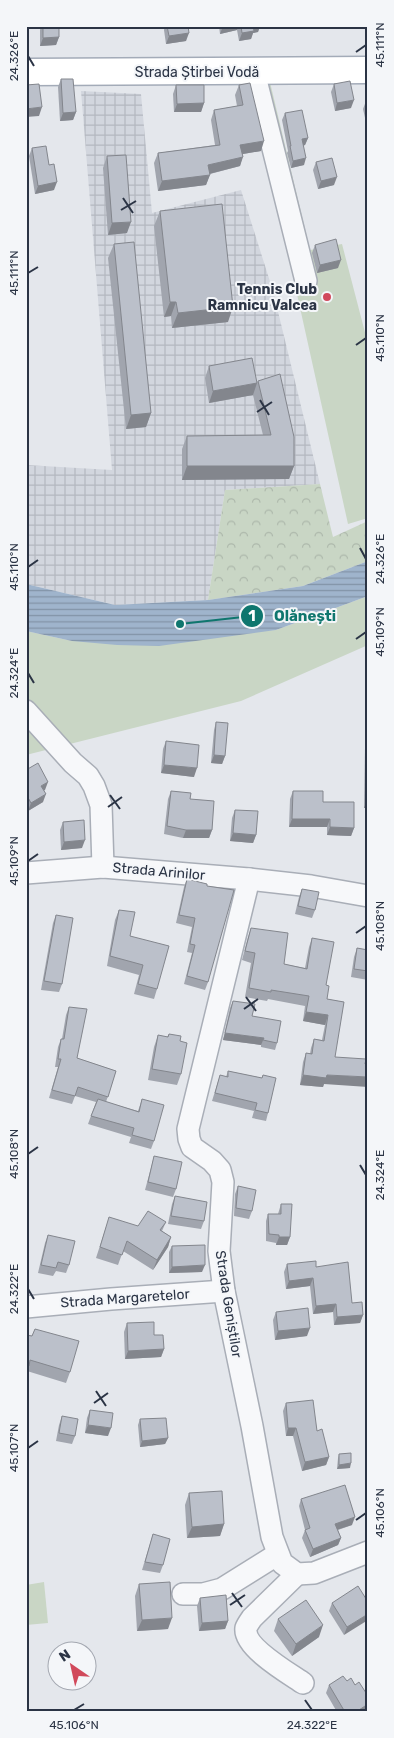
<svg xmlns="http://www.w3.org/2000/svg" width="394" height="1738" font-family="Rubik,sans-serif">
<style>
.industrial{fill:url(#industrial-grid)}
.grass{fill:#c9d6c5}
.forest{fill:url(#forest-crowns)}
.water{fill:url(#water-rules)}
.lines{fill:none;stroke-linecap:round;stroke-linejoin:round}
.minor-casing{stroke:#a9aeb7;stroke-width:24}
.major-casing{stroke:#a3abb8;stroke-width:29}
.minor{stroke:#f7f8fa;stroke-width:21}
.major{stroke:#fff;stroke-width:26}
.wall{fill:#a1a5ae}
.shaded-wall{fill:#83868d}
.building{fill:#bbc0ca;stroke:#83868d}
.ticks{fill:none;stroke:#2b3445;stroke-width:2}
.poi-dot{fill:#d1495b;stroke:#f4f6f9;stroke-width:2}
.labels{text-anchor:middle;stroke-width:4;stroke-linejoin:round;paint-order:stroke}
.street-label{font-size:14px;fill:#2b3445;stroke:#f4f6f9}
.poi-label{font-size:14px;font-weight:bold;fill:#2b3445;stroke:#f4f6f9;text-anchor:end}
.leader{fill:none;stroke:#0f766e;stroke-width:2}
.callout-dot{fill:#0f766e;stroke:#f4f6f9;stroke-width:2}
.mark-label{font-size:15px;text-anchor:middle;font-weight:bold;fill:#fff}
.callout-label{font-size:15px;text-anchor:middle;font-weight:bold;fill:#0f766e;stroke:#f4f6f9;stroke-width:4;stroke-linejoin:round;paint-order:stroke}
.neatline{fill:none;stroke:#2b3445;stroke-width:2}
.ticks-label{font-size:12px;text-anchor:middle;fill:#2b3445}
</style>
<defs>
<pattern id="industrial-grid" width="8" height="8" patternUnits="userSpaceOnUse" patternTransform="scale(1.25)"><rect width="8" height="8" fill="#d2d6de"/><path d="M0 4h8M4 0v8" fill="none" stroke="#b4b8c0"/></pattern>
<pattern id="forest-crowns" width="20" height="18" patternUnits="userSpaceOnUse" patternTransform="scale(1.25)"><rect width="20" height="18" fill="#c9d6c5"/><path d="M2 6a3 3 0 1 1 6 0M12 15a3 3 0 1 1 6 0" fill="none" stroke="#adb8ab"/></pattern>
<pattern id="water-rules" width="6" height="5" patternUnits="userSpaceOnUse" patternTransform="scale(1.25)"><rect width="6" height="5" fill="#9fb4cc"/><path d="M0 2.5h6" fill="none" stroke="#8293a7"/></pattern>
</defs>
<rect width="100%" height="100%" fill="#e4e7ec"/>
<path class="industrial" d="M81 91 141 94 152 213 241 190 273 291 320 484 225 490 208 600 115 605 26 584V465L112 470Z"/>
<g class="grass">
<path d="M249 78H269L310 250 342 244 368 344V518L348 524Z"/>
<path d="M368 596V645L241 701 26 755V631L72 641 276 630Z"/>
<path d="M44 1582 48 1623 26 1625V1585Z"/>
</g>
<path class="forest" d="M320 484 333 537 368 521V561L303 586 208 600 225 490Z"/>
<path class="water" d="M368 561V596L276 630 159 646 117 645 72 641 26 631V584L115 605 208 600 303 586Z"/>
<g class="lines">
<defs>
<g id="minor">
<path d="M254 72 306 281"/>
<path d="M26 711 73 763 88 776 94 786 101 805 103 867"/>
<path d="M26 873 103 867 249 879 311 886 368 896"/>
<path d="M249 879 188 1129 189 1139 192 1147 212 1161 220 1170 223 1182 219 1251 224 1291 252 1426 272 1537 282 1563 297 1574 314 1573 368 1552"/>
<path d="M26 1307 111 1299 224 1291"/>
<path d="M297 1574 252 1618C250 1621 247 1625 246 1628 243 1647 290 1674 303 1683"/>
<path d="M183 1594H203L222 1589 278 1554"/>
</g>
<path id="major" d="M26 72 368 70"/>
</defs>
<use href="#minor" class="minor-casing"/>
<use href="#major" class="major-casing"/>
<use href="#minor" class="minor"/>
<use href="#major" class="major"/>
</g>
<g class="wall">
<path d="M41 26H59V37L56 45 40 46V30Z"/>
<path d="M165 26H188L186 41 166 44 164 30Z"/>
<path d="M219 26H260L258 32 253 33 251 39 239 41 237 30 220 34Z"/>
<path d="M61 79 76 112 73 120 60 121 58 87Z"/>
<path d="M334 84 351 108 335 111 331 92Z"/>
<path d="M176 85 204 103 201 112H174L173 94Z"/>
<path d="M239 85 261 151 243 154 240 166 210 174 206 185 158 191 154 163 158 153 215 145 211 120 214 110 237 106 235 95Z"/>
<path d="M366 101H368V131L363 109Z"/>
<path d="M285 113 308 138 305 145 303 146 304 165 291 168 287 153 288 151 282 120Z"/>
<path d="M32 148 49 165 54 190 35 194 29 156Z"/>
<path d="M107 156 127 233 108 235 103 168Z"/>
<path d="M316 162 334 185 318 189 313 170Z"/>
<path d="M160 211 228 322 172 328 171 316 164 317 154 226Z"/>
<path d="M114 244 151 413 146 427 126 429 108 258Z"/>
<path d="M315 245 338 268 317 273 312 253Z"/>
<path d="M209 366 257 383 258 381 294 466 289 479 182 480V449L187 436 263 435 253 395 209 403 205 378Z"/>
<path d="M216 722 225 756 222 764 211 763 214 730Z"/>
<path d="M166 741 194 777 161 773 163 749Z"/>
<path d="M368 741V808H364L365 748Z"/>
<path d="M26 770 45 790H44L43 802 28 811 26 808Z"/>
<path d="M171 791 190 799 212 830 209 838H183L164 834 168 799Z"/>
<path d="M293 791 323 802 354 828 351 836 327 835V827H289L290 799Z"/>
<path d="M235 810 256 835 253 843 230 841 232 818Z"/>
<path d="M63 822 82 848 61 850 60 830Z"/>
<path d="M187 879 207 886 208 982 205 990 184 984 192 953 187 952 192 927 176 923 184 887Z"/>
<path d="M302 889 315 910 312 918 295 914 299 897Z"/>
<path d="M119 910 130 936 157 989 154 999 134 994 139 975 107 966 115 920Z"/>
<path d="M56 915 62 984 59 992 41 990 53 923Z"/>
<path d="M251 928 284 964 305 968 309 947 312 938 326 985 327 999 344 1002 323 1087 300 1085 303 1062 306 1053 310 1054 311 1048 314 1039 322 1040 325 1025 303 1021 305 1006 268 999 267 1001 245 997 251 963 242 960 248 937Z"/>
<path d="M357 948 368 950V980L351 977 354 957Z"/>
<path d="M233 1001 252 1016 277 1043 275 1050 261 1047V1045L223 1040 230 1008Z"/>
<path d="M69 1007 77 1058 116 1071 106 1102 138 1111 142 1099 154 1141 151 1149 129 1143 131 1137 88 1124 96 1102 75 1096 72 1104 49 1098 58 1067H55L58 1047 61 1039H62L66 1015Z"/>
<path d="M169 1034 180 1041 181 1074 177 1085 148 1080 154 1047 158 1035 167 1037Z"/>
<path d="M228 1071 262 1078 263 1075 268 1113 266 1121 252 1118 254 1111 212 1101 220 1075 226 1077Z"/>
<path d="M154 1156 176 1189 173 1197 145 1190 152 1164Z"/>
<path d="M238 1186 252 1211 249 1219 234 1216 235 1194Z"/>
<path d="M175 1196 204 1221 201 1229 168 1224 172 1204Z"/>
<path d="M281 1204 290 1237 287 1245H276V1243L266 1241V1221L268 1214H278Z"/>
<path d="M166 1222 162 1231 171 1237 168 1247 153 1270 123 1251 118 1265 96 1258 106 1227 138 1226Z"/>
<path d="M48 1235 69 1265 66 1273 56 1271 53 1276 38 1273 45 1243Z"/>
<path d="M172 1246 202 1272 169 1273V1252Z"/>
<path d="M287 1264 316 1267 352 1303 363 1315 360 1323 334 1325 333 1312 313 1314 310 1286 286 1289 284 1272Z"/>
<path d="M276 1312 307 1336 275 1340 273 1320Z"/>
<path d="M127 1323 154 1335 164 1349 161 1357 125 1359 124 1332Z"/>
<path d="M35 1329 70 1372 66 1383 27 1371 26 1373V1335L32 1336Z"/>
<path d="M286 1403 317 1431 329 1457 326 1465 302 1471 293 1436H286L283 1411Z"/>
<path d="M90 1410 108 1436 85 1433 87 1418Z"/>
<path d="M62 1416 75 1436 72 1444 56 1441 59 1425Z"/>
<path d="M140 1419 168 1438 165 1444 140 1447 138 1425Z"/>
<path d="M339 1454 350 1468 337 1469 338 1458Z"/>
<path d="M189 1493 224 1524 220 1536 187 1538 185 1505Z"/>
<path d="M301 1499 352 1525 338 1530 341 1538 338 1545 310 1557 302 1538 305 1530 299 1506Z"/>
<path d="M153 1534 163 1565 160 1573 142 1570Z"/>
<path d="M139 1584 168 1629 137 1631 135 1596Z"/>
<path d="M200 1598 228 1621 225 1629 199 1631 197 1606Z"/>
<path d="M368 1602 344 1635 329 1611 332 1603Z"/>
<path d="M278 1619 319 1637 292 1656 274 1631Z"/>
<path d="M347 1681 366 1712H337L326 1693 329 1685Z"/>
</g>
<g class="shaded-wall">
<path d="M223 26H238L237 30 220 34Z"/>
<path d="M252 26H260L258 32 253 33 251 39 239 41 242 33Z"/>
<path d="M189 33 186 41 166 44 169 36Z"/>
<path d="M59 37 56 45 40 46 43 38Z"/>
<path d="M354 100 351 108 335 111 337 103Z"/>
<path d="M204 103 201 112H174L177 104Z"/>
<path d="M42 107 39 116 26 117V109Z"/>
<path d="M76 112 73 120 60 121 63 113Z"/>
<path d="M308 138 305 145 299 146 302 139Z"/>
<path d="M264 141 261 151 237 155 240 145Z"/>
<path d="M243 157 240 166 205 175 208 165Z"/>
<path d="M306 158 304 165 291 168 293 161Z"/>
<path d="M210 175 206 185 158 191 162 181Z"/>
<path d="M337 177 334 185 318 189 321 181Z"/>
<path d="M57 182 54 190 35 194 38 186Z"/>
<path d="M131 222 127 233 108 235 112 223Z"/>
<path d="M341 260 338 268 317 273 320 265Z"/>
<path d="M170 302H176L171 316 164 317Z"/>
<path d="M233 307 228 322 172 328 178 313Z"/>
<path d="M257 383 253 395 209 403 213 391Z"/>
<path d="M151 413 146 427 126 429 131 415Z"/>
<path d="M187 466H294L289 479 182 480Z"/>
<path d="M214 755 225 756 222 764 211 763Z"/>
<path d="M164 765 197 768 194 777 161 773Z"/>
<path d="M48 782 45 790 38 794 41 786Z"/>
<path d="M46 794 43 802 28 811 31 803Z"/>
<path d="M368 797V808H364Z"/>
<path d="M292 819H330L327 827H289Z"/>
<path d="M330 827 354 828 351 836 327 835Z"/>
<path d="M186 830H212L209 838H183Z"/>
<path d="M233 833 256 835 253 843 230 841Z"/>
<path d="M85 840 82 848 61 850 64 842Z"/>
<path d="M306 1012 328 1015 325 1025 303 1021Z"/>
<path d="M225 1033 264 1038 261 1045 223 1040Z"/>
<path d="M303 1075H327L368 1077V1087L324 1084 323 1087 300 1085Z"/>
<path d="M171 1237 168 1247 153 1270 157 1260Z"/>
<path d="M279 1237H290L287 1245H276Z"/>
<path d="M205 1265 202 1272 169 1273 172 1267Z"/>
<path d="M313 1278 310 1286 286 1289 289 1281Z"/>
<path d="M336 1304 333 1312 313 1314 316 1306Z"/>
<path d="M363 1315 360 1323 334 1325 337 1317Z"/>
<path d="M310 1328 307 1336 275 1340 278 1331Z"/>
<path d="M164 1349 161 1357 125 1359 128 1351Z"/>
<path d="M88 1425 111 1428 108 1436 85 1433Z"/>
<path d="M288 1428H296L293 1436H286Z"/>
<path d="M168 1438 165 1444 140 1447 142 1441Z"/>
<path d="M329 1457 326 1465 302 1471 305 1462Z"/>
<path d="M351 1463 350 1468 337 1469 339 1465Z"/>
<path d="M355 1517 352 1525 333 1531 335 1524Z"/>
<path d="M224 1524 220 1536 187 1538 192 1527Z"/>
<path d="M341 1538 338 1545 310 1557 313 1549Z"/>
<path d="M368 1614V1620L344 1635 347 1627Z"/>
<path d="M172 1618 168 1629 137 1631 142 1620Z"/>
<path d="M228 1621 225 1629 199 1631 202 1623Z"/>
<path d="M323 1625 319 1637 292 1656 296 1644Z"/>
<path d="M368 1704V1711L366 1712H356Z"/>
</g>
<g class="building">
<path d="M43 26H59V37L43 38Z"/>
<path d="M167 26H188L189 33 169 36Z"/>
<path d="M241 26H253L254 31 242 33Z"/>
<path d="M61 79H73L76 112 63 113Z"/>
<path d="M350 81 354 100 337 103 334 84Z"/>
<path d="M250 83 264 141 240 145 243 157 208 165 210 175 162 181 158 153 220 145 214 110 243 105 239 85Z"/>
<path d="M39 84 42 107 26 109V85Z"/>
<path d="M176 85H204V103L177 104Z"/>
<path d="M302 110 308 138 302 139 306 158 293 161 290 146H291L285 113Z"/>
<path d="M46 146 49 165 54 164 57 182 38 186 32 148Z"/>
<path d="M126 155 131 222 112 223 107 156Z"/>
<path d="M332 158 337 177 321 181 316 162Z"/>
<path d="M222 204 233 307 178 313 176 302H170L160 211Z"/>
<path d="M336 239 341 260 320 265 315 245Z"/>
<path d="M134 242 151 413 131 415 114 244Z"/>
<path d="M252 358 257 383 213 391 209 366Z"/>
<path d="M280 374 294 437V466H187V436L271 435 258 381Z"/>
<path d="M216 722 228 723 225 756 214 755Z"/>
<path d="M166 741 199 745 197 768 164 765Z"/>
<path d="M38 763 48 782 41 786 46 794 31 803 26 794V770Z"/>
<path d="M171 791 191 793 190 799 214 801 212 830H186L167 826Z"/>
<path d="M293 791H323V802H354V828L330 827V819H292Z"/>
<path d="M235 810 258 811 256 835 233 833Z"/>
<path d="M84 820 85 840 64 842 63 822Z"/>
<path d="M187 879 207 884V886L234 890 208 982 187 976 195 945 190 944 195 918 179 915Z"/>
<path d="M302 889 319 892 315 910 298 906Z"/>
<path d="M119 910 135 912 130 936 169 946 157 989 138 984 143 965 110 956Z"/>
<path d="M56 915 73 918 62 984 44 981Z"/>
<path d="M251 928 288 933 284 964 307 969 312 938 334 942 326 985 329 986 327 999 344 1002 335 1057 366 1059 365 1064H368V1077L327 1075 326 1078 303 1075 306 1053 312 1054 314 1039 324 1041 328 1015 306 1012 309 996 271 990V992L249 988 255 953 245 951Z"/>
<path d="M357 948 368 950V971L354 969Z"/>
<path d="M233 1001 255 1004 252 1016 281 1021 277 1043 263 1040 264 1038 225 1033Z"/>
<path d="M69 1007 87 1009 77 1058 116 1071 108 1097 78 1087 75 1096 52 1090 61 1059H58L61 1039H64Z"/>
<path d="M169 1034 181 1036 180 1041 187 1043 181 1074 152 1069 158 1035 168 1037Z"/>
<path d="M228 1071 262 1078 263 1075 276 1078 268 1113 255 1110 257 1103 215 1093 220 1075 228 1077Z"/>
<path d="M98 1099 139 1112 142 1099 164 1105 154 1141 132 1135 134 1128 91 1116Z"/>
<path d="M154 1156 182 1162 176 1189 148 1182Z"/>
<path d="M238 1186 256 1190 252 1211 236 1208Z"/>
<path d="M175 1196 207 1202 204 1221 171 1216Z"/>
<path d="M281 1204H292L290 1237H279V1235L269 1234 268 1214H281Z"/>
<path d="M148 1211 166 1222 160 1230 171 1237 157 1260 127 1241 122 1255 100 1247 109 1217 138 1226Z"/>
<path d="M48 1235 75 1241 69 1265 58 1262 56 1268 41 1265Z"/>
<path d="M205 1245V1265L172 1267V1246Z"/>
<path d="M316 1261V1267L348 1262 352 1303 362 1302 363 1315 337 1317 336 1304 316 1306 313 1278 289 1281 287 1264Z"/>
<path d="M308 1308 310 1328 278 1331 276 1312Z"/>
<path d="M154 1322V1335H163L164 1349 128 1351 127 1323Z"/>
<path d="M35 1329 79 1341 70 1372 30 1360 29 1366 26 1365V1335L32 1336Z"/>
<path d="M313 1400 317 1431 322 1429 329 1457 305 1462 296 1428H288L286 1403Z"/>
<path d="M90 1410 113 1413 111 1428 88 1425Z"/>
<path d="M62 1416 78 1419 75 1436 59 1433Z"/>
<path d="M166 1418 168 1438 142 1441 140 1419Z"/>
<path d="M351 1453V1463L339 1465V1454Z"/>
<path d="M345 1485 355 1517 335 1524 341 1538 313 1549 305 1530 310 1528 301 1499Z"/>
<path d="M222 1491 224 1524 192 1527 189 1493Z"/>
<path d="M153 1534 170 1539 163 1565 145 1562Z"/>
<path d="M170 1582 172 1618 142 1620 139 1584Z"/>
<path d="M358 1586 368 1602V1614L347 1627 332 1603Z"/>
<path d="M226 1595 228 1621 202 1623 200 1598Z"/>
<path d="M306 1600 323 1625 296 1644 278 1619Z"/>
<path d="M343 1676 347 1681 351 1678 355 1685 359 1682 368 1696V1704L356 1712H345L329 1685Z"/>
</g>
<path class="ticks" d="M356 52 366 45M28 56 34 66M123 198 133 213M121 210 136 201M28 273 38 267M356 345 366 338M260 400 269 415M257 412 272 402M360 548 366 559M28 567 38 560M356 639 366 632M28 673 34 683M110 795 120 809M108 807 122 797M28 861 38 854M356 933 366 926M246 997 256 1011M244 1009 258 999M28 1154 38 1147M360 1165 366 1175M28 1289 34 1299M96 1391 106 1406M94 1403 108 1393M28 1448 38 1441M356 1520 366 1513M232 1593 242 1607M230 1605 245 1595M305 1700 312 1710M74 1710 84 1704"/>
<circle class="poi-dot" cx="327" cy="297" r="5"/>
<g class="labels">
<g class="street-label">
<text x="197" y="77">Strada Știrbei Vodă</text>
<text transform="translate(159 871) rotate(5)" y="5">Strada Arinilor</text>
<text transform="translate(125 1298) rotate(-4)" y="5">Strada Margaretelor</text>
<text transform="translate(229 1304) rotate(81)" y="5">Strada Geniștilor</text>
</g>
<g class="poi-label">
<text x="317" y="294">Tennis Club<tspan x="317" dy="16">Ramnicu Valcea</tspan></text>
</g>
</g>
<path class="leader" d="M180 624L252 616"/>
<g class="callout-dot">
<circle cx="180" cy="624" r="5"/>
<circle cx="252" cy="616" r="12"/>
</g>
<g class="mark-label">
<text x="252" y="621">1</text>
</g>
<g class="callout-label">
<text x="305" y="621">Olănești</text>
</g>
<rect width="394" height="1738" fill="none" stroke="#f4f6f9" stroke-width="55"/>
<g transform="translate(72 1666) rotate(326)"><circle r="24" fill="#f4f6f9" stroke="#a4a8b1"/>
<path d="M0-4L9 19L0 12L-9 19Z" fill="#d1495b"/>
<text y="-8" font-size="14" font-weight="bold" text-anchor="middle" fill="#2b3445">N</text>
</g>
<rect x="28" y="28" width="338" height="1682" class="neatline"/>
<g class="ticks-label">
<text transform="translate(380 45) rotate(-90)" y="4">45.111°N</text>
<text transform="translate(14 56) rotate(-90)" y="4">24.326°E</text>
<text transform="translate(14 273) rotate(-90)" y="4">45.111°N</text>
<text transform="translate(380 338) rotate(-90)" y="4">45.110°N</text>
<text transform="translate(380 559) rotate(-90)" y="4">24.326°E</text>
<text transform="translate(14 567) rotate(-90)" y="4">45.110°N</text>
<text transform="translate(380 632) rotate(-90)" y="4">45.109°N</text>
<text transform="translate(14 673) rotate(-90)" y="4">24.324°E</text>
<text transform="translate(14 861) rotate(-90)" y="4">45.109°N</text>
<text transform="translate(380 926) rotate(-90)" y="4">45.108°N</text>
<text transform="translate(14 1154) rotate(-90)" y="4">45.108°N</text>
<text transform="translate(380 1175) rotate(-90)" y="4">24.324°E</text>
<text transform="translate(14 1289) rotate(-90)" y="4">24.322°E</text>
<text transform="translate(14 1448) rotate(-90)" y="4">45.107°N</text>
<text transform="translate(380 1513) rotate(-90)" y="4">45.106°N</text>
<text x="74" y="1729">45.106°N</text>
<text x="312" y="1729">24.322°E</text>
</g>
</svg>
